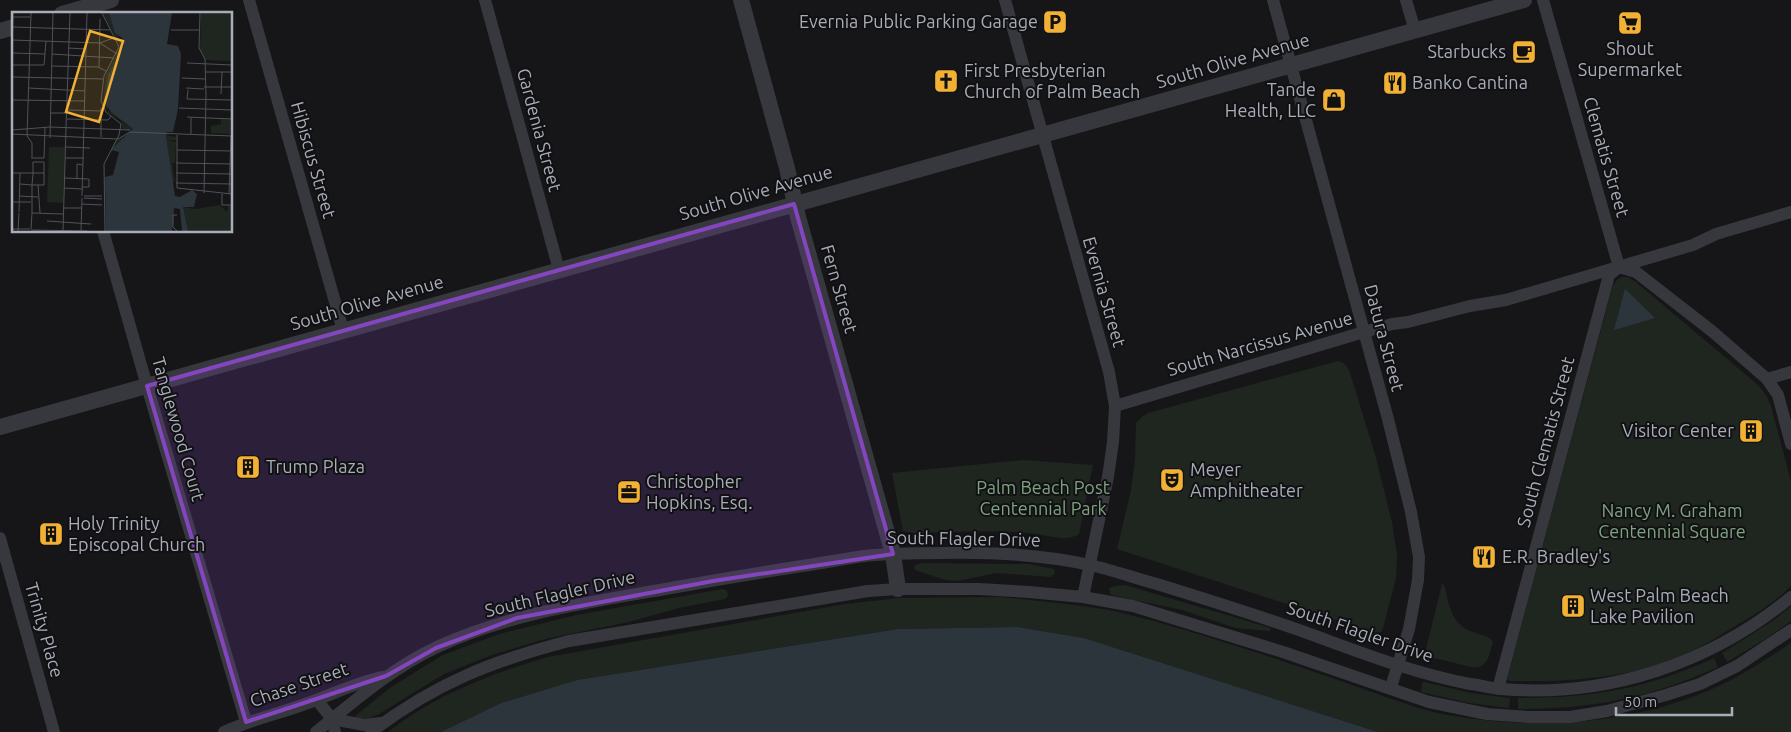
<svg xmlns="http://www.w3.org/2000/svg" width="1791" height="732" font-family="Ubuntu,sans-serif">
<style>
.green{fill:#1e261f}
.water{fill:#2c353c}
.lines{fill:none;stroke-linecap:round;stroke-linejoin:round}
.minor{stroke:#37383d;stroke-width:12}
.tertiary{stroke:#37383d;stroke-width:16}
.marked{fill:#8446be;fill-opacity:0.2;stroke:#8446be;stroke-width:4;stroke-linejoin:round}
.labels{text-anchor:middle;stroke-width:4;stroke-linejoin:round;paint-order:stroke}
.poi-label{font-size:18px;fill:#a8adb8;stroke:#111113;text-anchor:start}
.street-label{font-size:18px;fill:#a8adb8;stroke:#111113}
.park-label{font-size:18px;fill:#7fa381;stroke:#111113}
.inset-road{fill:none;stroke:#505258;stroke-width:1}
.view{fill:#f2b134;fill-opacity:0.15;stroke:#f2b134;stroke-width:2.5}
.inset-edge{fill:none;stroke:#a8adb8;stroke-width:2.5}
</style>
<rect width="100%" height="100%" fill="#161618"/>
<g class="green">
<path d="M1623 277H1628L1636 282 1758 385 1766 395 1771 406 1791 481V586C1774 603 1753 616 1732 628 1713 640 1693 652 1671 660 1620 679 1565 682 1510 681L1507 679 1613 285 1618 279Z"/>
<path d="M1338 361C1345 363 1347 366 1350 373L1375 454 1392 522 1397 554 1396 578 1383 628 1381 632 1376 633 1117 549 1131 490 1135 460 1136 423 1143 416 1148 413Z"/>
<path d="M1023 460 1093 465 1079 534C1067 542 1050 536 1037 534 996 529 954 532 913 533L903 531 892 473Z"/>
<path d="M921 563 1029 564 1054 569 1055 573 1051 577 996 573 958 581 945 580 915 570 914 566Z"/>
<path d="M1442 584 1444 585C1450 607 1451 626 1476 633 1483 636 1488 635 1493 642 1489 656 1488 669 1471 667L1430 657 1426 649Z"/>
<path d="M1125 585 1271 628 1270 631 1236 628 1182 610 1111 595 1109 588 1115 586Z"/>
<path d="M723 589 727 591 728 596 725 599 679 608 629 622 545 639 492 655 444 674 379 714 370 718 357 719 355 716 391 687 443 655 499 634 576 615Z"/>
<path d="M1002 597C1037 601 1074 604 1109 610 1150 619 1192 632 1233 645 1277 659 1322 674 1366 690 1390 698 1413 707 1437 713 1535 732 1641 726 1731 680 1752 669 1771 656 1791 643V732H1378L1084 638 1017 627 898 629 577 680 501 703 441 732H388C435 695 490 674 548 657L845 604 899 598Z"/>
<path d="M1791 606V621L1767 638 1727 662 1722 653 1774 620Z"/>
<path d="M1714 658 1718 667C1650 698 1592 709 1518 709V698C1592 698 1646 689 1714 658Z"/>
<path d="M1424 682 1471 693 1510 698 1509 708 1469 703 1421 692 1422 683Z"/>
</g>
<g class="water">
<path d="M1625 289 1655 318 1614 330Z"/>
<path d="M1017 627 1084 638 1378 732H441L501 703 577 680 898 629Z"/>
</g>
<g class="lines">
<g class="minor">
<path d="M249 0 343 330"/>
<path d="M485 0 559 270"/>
<path d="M1005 0 1109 372 1115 406 1113 442 1108 477 1083 597"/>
<path d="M1273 0 1388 419 1411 512 1419 557 1418 580 1409 629 1391 687"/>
<path d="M1406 0 1415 31"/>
<path d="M1543 0 1619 267"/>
<path d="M103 231 147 386 246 722"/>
<path d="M1619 267 1636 272 1713 332 1767 379 1778 395 1791 444"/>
<path d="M1767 379 1791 372"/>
<path d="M1115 406 1364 332 1392 324 1408 322 1470 306 1506 300 1693 245 1716 234 1791 212"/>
<path d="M0 538 54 732"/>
<path d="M1498 689 1609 275 1619 267"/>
<path d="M317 700 332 719 335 732"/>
<path d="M332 719 364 725 381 723"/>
<path d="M224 732C250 720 278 714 305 704 332 695 354 683 382 677"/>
<path d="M316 732C354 701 392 668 437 647 510 613 592 602 671 588 715 580 758 573 802 566 823 563 843 559 864 556 890 553 916 553 942 553 992 552 1041 554 1090 565 1112 570 1135 578 1157 584 1212 601 1267 618 1321 638 1370 656 1418 674 1470 684 1480 685 1490 688 1501 689 1606 698 1710 664 1791 597"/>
<path d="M371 732C436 683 492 661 569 641L868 591 898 589H979L1029 592 1083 597 1133 606 1283 652 1429 702 1487 714 1528 717H1570L1607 711 1666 695 1700 684 1737 666 1791 630"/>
</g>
<g class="tertiary">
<path d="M741 0 787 168 798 217 893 554 898 589"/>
<path d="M62 14 111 0"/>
<path d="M0 31 14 27"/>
<path d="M0 427 1524 0"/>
</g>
</g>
<path class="marked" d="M794 204 893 554 713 581 517 618 436 648 386 676 246 722 147 386Z"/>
<defs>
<symbol id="parking-square" viewBox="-11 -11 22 22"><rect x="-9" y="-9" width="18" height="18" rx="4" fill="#f2b134" stroke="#111113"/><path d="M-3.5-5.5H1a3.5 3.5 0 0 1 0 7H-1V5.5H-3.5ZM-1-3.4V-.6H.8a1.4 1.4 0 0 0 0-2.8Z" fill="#111"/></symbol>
<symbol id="supermarket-square" viewBox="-11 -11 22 22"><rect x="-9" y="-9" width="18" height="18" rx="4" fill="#f2b134" stroke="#111113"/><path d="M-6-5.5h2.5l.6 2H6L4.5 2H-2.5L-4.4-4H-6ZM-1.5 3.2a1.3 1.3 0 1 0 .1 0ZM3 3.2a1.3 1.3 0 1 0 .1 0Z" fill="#111"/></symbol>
<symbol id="cafe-square" viewBox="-11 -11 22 22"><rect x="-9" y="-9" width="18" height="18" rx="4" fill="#f2b134" stroke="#111113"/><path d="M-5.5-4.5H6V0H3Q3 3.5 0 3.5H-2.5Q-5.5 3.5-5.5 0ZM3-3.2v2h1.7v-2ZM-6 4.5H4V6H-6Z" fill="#111"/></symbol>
<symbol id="church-square" viewBox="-11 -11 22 22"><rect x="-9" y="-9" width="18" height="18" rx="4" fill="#f2b134" stroke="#111113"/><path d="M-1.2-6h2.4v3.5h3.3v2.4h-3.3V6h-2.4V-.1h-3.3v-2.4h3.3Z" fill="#111"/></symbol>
<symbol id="restaurant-square" viewBox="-11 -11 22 22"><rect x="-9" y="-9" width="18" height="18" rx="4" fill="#f2b134" stroke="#111113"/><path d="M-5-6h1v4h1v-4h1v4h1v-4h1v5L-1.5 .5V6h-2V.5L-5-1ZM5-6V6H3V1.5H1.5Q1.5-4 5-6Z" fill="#111"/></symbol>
<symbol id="shop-square" viewBox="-11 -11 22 22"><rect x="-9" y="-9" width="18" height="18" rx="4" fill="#f2b134" stroke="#111113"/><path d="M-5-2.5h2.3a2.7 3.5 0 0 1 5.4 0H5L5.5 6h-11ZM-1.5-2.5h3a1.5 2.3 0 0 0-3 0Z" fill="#111"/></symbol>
<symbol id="building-square" viewBox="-11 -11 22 22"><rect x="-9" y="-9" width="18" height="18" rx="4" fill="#f2b134" stroke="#111113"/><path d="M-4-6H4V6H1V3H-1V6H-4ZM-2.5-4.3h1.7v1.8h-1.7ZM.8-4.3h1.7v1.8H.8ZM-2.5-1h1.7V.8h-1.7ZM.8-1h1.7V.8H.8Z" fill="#111"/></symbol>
<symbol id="theatre-square" viewBox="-11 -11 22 22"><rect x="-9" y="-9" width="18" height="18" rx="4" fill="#f2b134" stroke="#111113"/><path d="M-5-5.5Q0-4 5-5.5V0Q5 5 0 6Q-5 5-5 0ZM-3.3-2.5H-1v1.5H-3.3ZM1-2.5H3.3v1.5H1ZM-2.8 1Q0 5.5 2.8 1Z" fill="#111"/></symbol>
<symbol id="office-square" viewBox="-11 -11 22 22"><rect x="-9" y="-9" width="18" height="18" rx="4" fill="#f2b134" stroke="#111113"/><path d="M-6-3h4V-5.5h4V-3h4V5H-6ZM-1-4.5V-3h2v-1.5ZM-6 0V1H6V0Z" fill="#111"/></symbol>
</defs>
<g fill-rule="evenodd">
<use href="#parking-square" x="1041" y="8" width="28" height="28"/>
<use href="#supermarket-square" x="1616" y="9" width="28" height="28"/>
<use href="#cafe-square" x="1510" y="38" width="28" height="28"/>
<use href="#church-square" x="932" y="67" width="28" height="28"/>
<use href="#restaurant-square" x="1381" y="69" width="28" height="28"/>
<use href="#shop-square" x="1320" y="86" width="28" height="28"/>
<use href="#building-square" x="1737" y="417" width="28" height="28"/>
<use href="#building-square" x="234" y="453" width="28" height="28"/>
<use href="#theatre-square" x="1158" y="466" width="28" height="28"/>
<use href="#office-square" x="615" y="478" width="28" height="28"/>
<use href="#building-square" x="37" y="520" width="28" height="28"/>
<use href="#restaurant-square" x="1470" y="543" width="28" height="28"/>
<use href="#building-square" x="1559" y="592" width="28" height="28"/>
</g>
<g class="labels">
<g class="poi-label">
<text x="1038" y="28" text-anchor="end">Evernia Public Parking Garage</text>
<text x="1630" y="55" text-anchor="middle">Shout<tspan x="1630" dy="21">Supermarket</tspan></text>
<text x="1506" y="58" text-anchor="end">Starbucks</text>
<text x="964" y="77">First Presbyterian<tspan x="964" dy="21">Church of Palm Beach</tspan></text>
<text x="1412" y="89">Banko Cantina</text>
<text x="1316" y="96" text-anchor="end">Tande<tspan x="1316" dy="21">Health, LLC</tspan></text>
<text x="1734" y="437" text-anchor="end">Visitor Center</text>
<text x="266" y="473">Trump Plaza</text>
<text x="1190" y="476">Meyer<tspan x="1190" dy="21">Amphitheater</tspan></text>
<text x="646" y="488">Christopher<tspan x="646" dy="21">Hopkins, Esq.</tspan></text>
<text x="68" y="530">Holy Trinity<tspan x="68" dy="21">Episcopal Church</tspan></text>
<text x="1502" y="563">E.R. Bradley's</text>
<text x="1590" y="602">West Palm Beach<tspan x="1590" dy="21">Lake Pavilion</tspan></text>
</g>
<g class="street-label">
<text transform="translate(1233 61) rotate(-16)" y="6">South Olive Avenue</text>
<text transform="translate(539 130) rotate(75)" y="6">Gardenia Street</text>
<text transform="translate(1606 157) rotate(74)" y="6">Clematis Street</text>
<text transform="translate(313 160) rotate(74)" y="6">Hibiscus Street</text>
<text transform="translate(756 193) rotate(-16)" y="6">South Olive Avenue</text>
<text transform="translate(839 289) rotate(74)" y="6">Fern Street</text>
<text transform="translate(1104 292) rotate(74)" y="6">Evernia Street</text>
<text transform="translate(367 303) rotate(-16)" y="6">South Olive Avenue</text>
<text transform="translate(1384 338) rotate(75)" y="6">Datura Street</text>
<text transform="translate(1260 344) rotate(-16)" y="6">South Narcissus Avenue</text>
<text transform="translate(178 429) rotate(74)" y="6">Tanglewood Court</text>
<text transform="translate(1546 442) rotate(-75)" y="6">South Clematis Street</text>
<text transform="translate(964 539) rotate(1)" y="6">South Flagler Drive</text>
<text transform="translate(560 594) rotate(-13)" y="6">South Flagler Drive</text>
<text transform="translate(44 630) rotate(74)" y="6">Trinity Place</text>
<text transform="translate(1360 632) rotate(19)" y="6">South Flagler Drive</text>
<text transform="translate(299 685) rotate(-19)" y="6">Chase Street</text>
</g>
<g class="park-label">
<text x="1043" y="494">Palm Beach Post<tspan x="1043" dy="21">Centennial Park</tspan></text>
<text x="1672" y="517">Nancy M. Graham<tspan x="1672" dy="21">Centennial Square</tspan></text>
</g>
</g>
<g transform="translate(12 12)">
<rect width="220" height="220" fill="#161618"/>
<path d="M91 1H97L103 20 112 32 109 44 97 60 96 98 109 107 111 111 121 117 120 121 101 139 99 138 105 128 119 120 110 116 109 108 97 101 91 91 94 63 108 35ZM189 1H220V49L194 48 188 37ZM209 107 218 108V122L199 121V114L209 112ZM154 123 164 125V128H156L164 130 163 151H160L163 170H160ZM37 135H53L51 191 35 190ZM208 193 215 200 216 194H220V219H176L171 195 183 197Z" fill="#1e261f"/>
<path d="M97 1H160L155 32 166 34 169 42 166 97 161 120H155L154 124 163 184 168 185 180 178 185 182 182 195H171L176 219H170L168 197 162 196 160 219H94L93 165 101 163 107 140 99 138 121 117 99 100 93 91 96 63 112 34 110 26 103 21Z" fill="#2c353c"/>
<path class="inset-road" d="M19 1 15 124 20 131V147M90 1 107 35 92 64 89 89 94 100 109 112 107 123 92 152 93 219M188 1 187 36 193 47 194 83 192 181M1 5H18M0 15 99 18M159 18H188M0 28 88 31M88 31 105 42M88 31 104 25M56 36 74 37M0 37 1 1M0 41 33 42M40 42 102 46M175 51 220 53M0 53H32L34 29M40 54 86 55 94 59M87 55 88 7M193 60H220M0 65 91 67M170 66 193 67M192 75H220M17 76 73 79M174 76 192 77M176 78 175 87 220 88M209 82 210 60M0 88 73 89M167 96 220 98M55 98 89 99M38 101H54M175 105 220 107M55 107 96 108 99 104M54 115 58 1M0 118 38 115 118 118M0 122 106 127 118 120 220 124M179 122V106M165 123V176L220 182M89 125V96M38 126 41 1M54 135 78 136M165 138 219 139M21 146H32L33 115M53 146H72M164 151 220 152M0 161H32M164 161 219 162M53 166 77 167V175H70M65 167V152L71 153M164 171 220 172M8 172 20 173H32V150H21V162L20 173V201L19 217M26 173 28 201M52 176 70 177M210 182V193H220M217 182 219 124M7 184 26 185M70 184 75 1M72 184H90M72 186 90 187M0 190H19M70 192 90 193M51 196H70M7 200 8 161M20 201 51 202M165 203H161V215L165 219M35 209 79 212M0 217H18M19 218 75 219M69 218 70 186M6 219 7 201M51 219 54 115"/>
<path class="view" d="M78 19 111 29 87 110 54 100Z"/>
<rect width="220" height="220" class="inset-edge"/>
</g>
<path d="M1616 707v8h116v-8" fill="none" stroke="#a8adb8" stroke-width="2.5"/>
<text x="1624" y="707" font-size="15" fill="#a8adb8" stroke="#111113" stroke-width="4" paint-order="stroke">50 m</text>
</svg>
